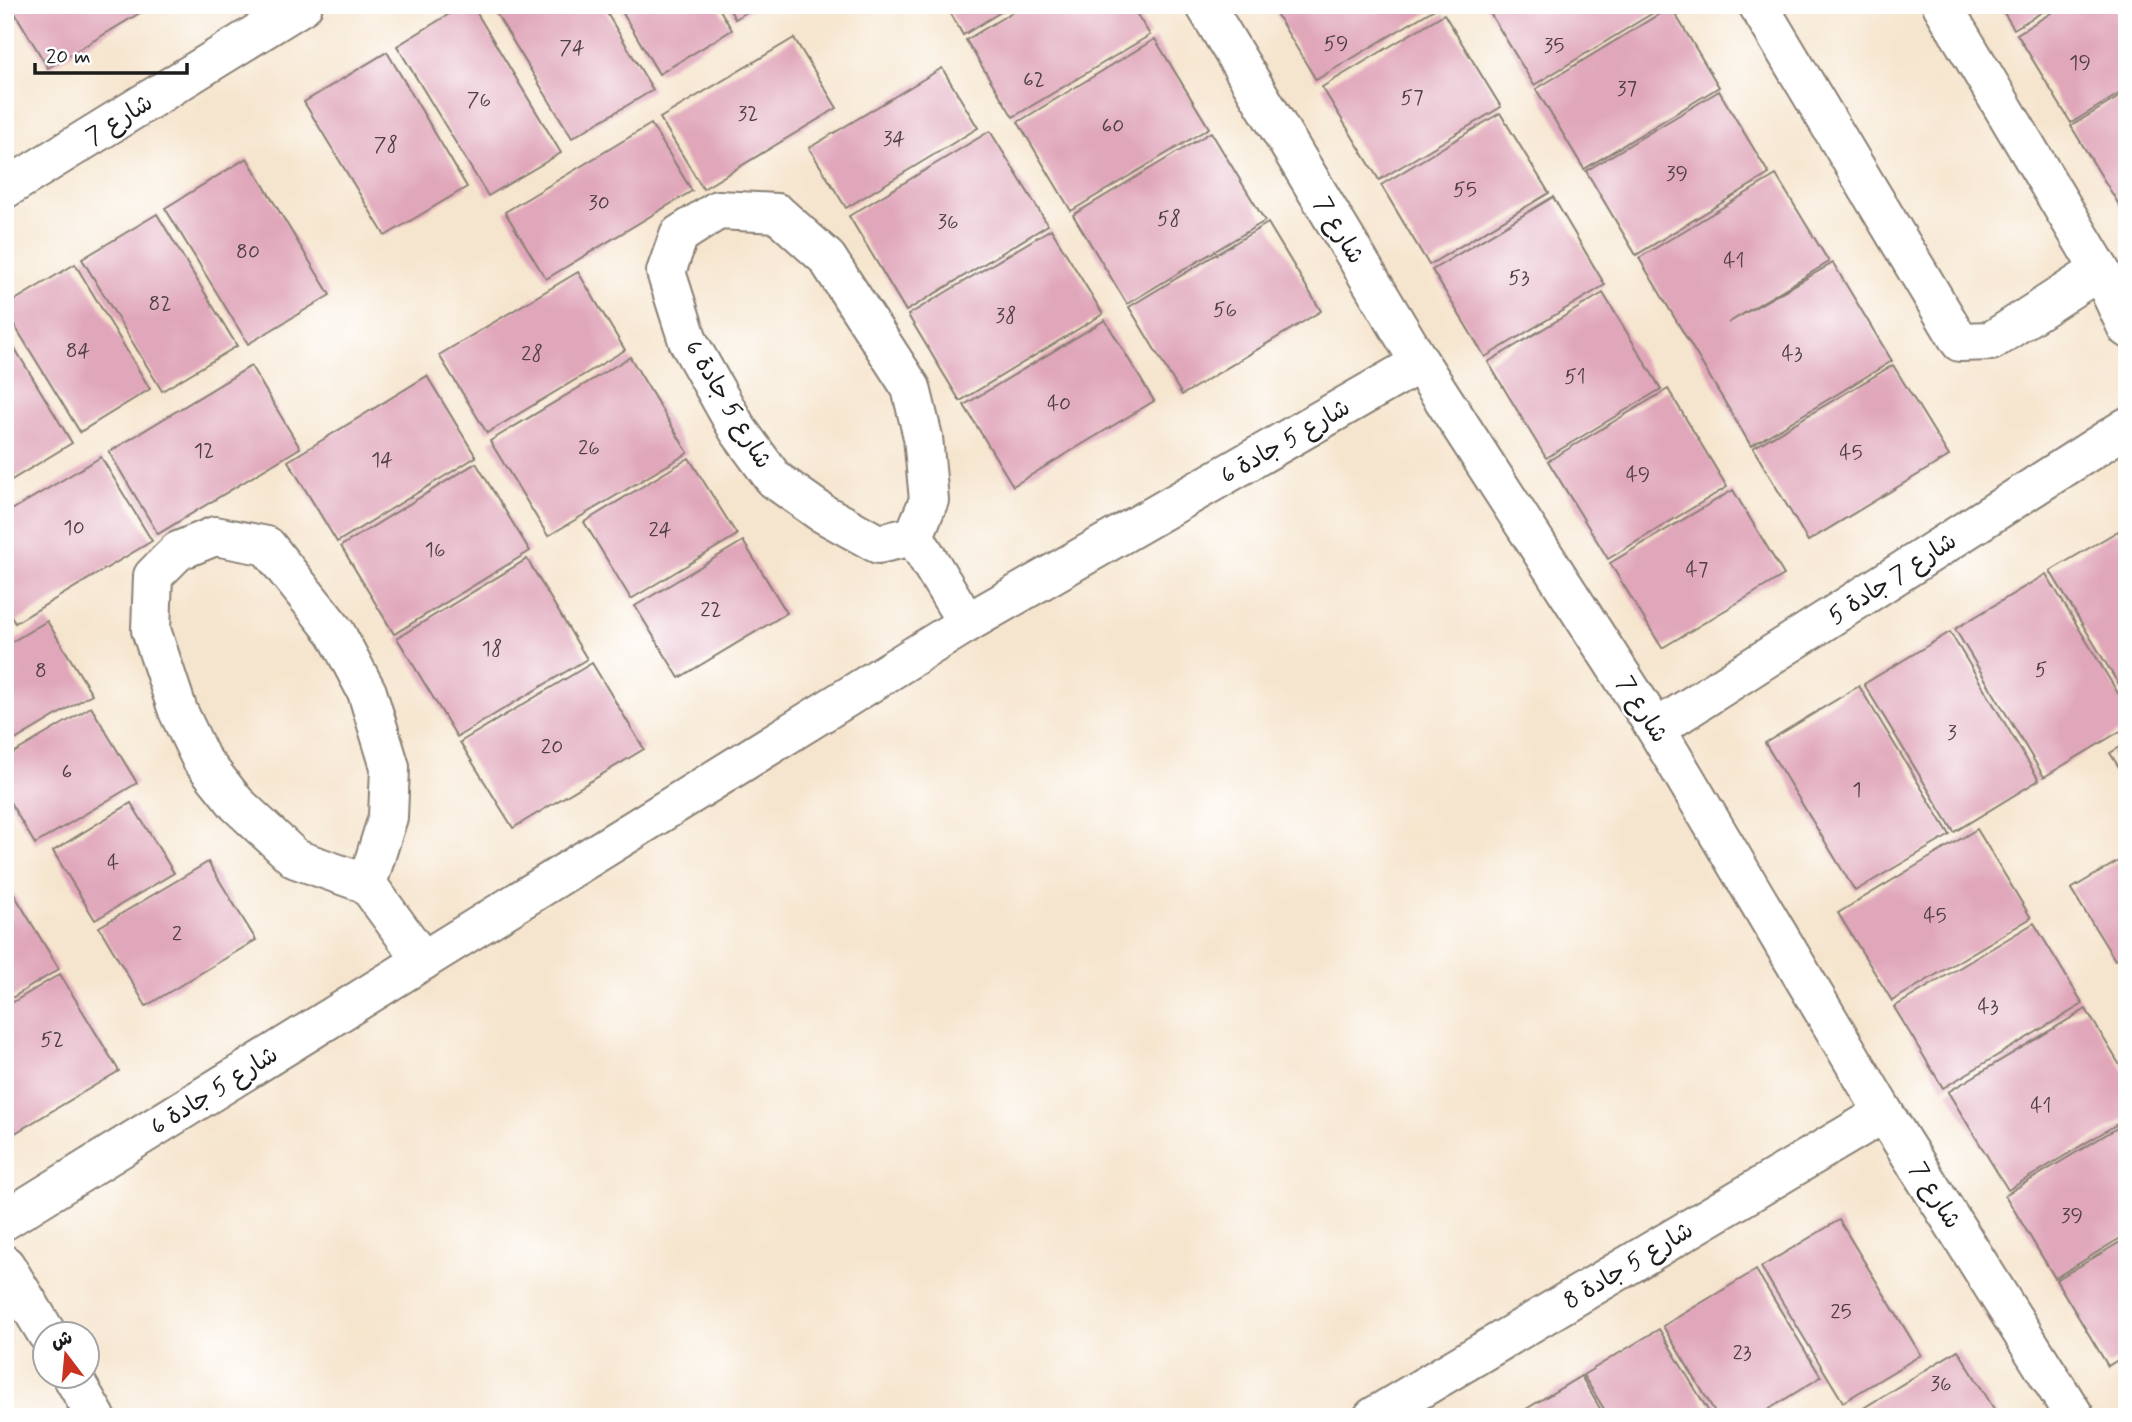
<svg xmlns="http://www.w3.org/2000/svg" width="2132" height="1422" font-family="Mynerve,'Playpen Sans Arabic',sans-serif">
<style>
.building{fill:#e0a6b9}
.lines{fill:none;stroke-linecap:round;stroke-linejoin:round}
.minor-casing{stroke:#898075;stroke-width:42}
.minor{stroke:#fff;stroke-width:38}
.labels{text-anchor:middle;stroke-width:5;stroke-linejoin:round;paint-order:stroke}
.number-label{font-size:21px;fill:#4d3e43}
.street-label{font-size:24px;fill:#1c1c1c;stroke:#fff}
</style>
<rect width="100%" height="100%" fill="#fff"/>
<filter id="ink" filterUnits="userSpaceOnUse"><feTurbulence type="fractalNoise" baseFrequency=".0143" numOctaves="2"/><feDisplacementMap in="SourceGraphic" scale="14" xChannelSelector="R" yChannelSelector="G"/><feConvolveMatrix kernelMatrix="1 2 1 2 8 2 1 2 1" color-interpolation-filters="sRGB"/></filter>
<filter id="wash" filterUnits="userSpaceOnUse"><feTurbulence type="fractalNoise" baseFrequency=".00686" numOctaves="4" result="noise"/><feDisplacementMap in="SourceGraphic" scale="28" xChannelSelector="R" yChannelSelector="G"/><feGaussianBlur stdDeviation="1.57" result="paint"/><feColorMatrix in="noise" values="0 0 0 0 0 0 0 0 0 0 0 0 0 0 0 0 0 1.4 0 .05"/><feComposite in="paint" operator="in"/></filter>
<g filter="url(#wash)">
<rect width="100%" height="100%" fill="#f6e5ce"/>
<g id="blocks">
<g class="building">
<path d="M10 5H153L48 68Z"/>
<path d="M464 5H472L561 153 488 196 397 46Z"/>
<path d="M491 5H602L653 90 572 138Z"/>
<path d="M618 5H717L732 30 659 74Z"/>
<path d="M727 5H758L735 19Z"/>
<path d="M946 5H1012L963 35Z"/>
<path d="M1024 5H1131L1150 35 1013 117 966 40Z"/>
<path d="M1271 5H1441L1316 80Z"/>
<path d="M1485 5H1666L1534 85Z"/>
<path d="M1999 5H2054L2014 29Z"/>
<path d="M2064 5H2127V89L2071 123 2017 34Z"/>
<path d="M1671 7 1719 87 1584 169 1536 89Z"/>
<path d="M1444 14 1501 107 1379 180 1322 87Z"/>
<path d="M794 38 837 108 703 189 660 118Z"/>
<path d="M1155 39 1209 128 1071 211 1018 122Z"/>
<path d="M387 52 467 187 385 236 304 102Z"/>
<path d="M942 68 978 128 846 208 809 148Z"/>
<path d="M1719 91 1769 174 1636 255 1586 171Z"/>
<path d="M2127 92V218L2071 126Z"/>
<path d="M1500 113 1549 193 1429 265 1381 185Z"/>
<path d="M651 124 692 191 546 279 505 212Z"/>
<path d="M990 131 1048 225 906 311 849 216Z"/>
<path d="M1211 132 1265 221 1127 304 1073 215Z"/>
<path d="M247 158 330 295 248 344 165 208Z"/>
<path d="M1776 175 1829 262 1728 323 1833 263 1892 361 1751 446 1639 258Z"/>
<path d="M1553 197 1605 285 1485 357 1432 270Z"/>
<path d="M157 214 237 346 162 391 82 259Z"/>
<path d="M1268 223 1321 311 1182 395 1129 307Z"/>
<path d="M1051 229 1103 314 960 401 908 315Z"/>
<path d="M75 264 150 389 80 432 5 310V306Z"/>
<path d="M578 272 625 350 487 433 439 355Z"/>
<path d="M1603 293 1661 389 1546 458 1488 362Z"/>
<path d="M1105 320 1154 401 1013 486 964 405Z"/>
<path d="M5 332 72 443 5 484Z"/>
<path d="M630 357 688 453 548 536 490 441Z"/>
<path d="M1893 365 1949 456 1808 541 1753 448Z"/>
<path d="M251 366 300 448 158 534 109 452Z"/>
<path d="M427 376 476 457 337 542 288 461Z"/>
<path d="M1668 389 1727 487 1608 559 1548 461Z"/>
<path d="M101 457 152 541 15 623 5 606V514Z"/>
<path d="M689 458 737 535 631 599 584 522Z"/>
<path d="M476 463 530 551 394 634 341 546Z"/>
<path d="M1733 490 1784 575 1662 648 1610 563Z"/>
<path d="M2118 531 2127 546V698L2050 571Z"/>
<path d="M743 541 787 613 679 678 635 606Z"/>
<path d="M527 559 587 659 457 737 397 638Z"/>
<path d="M2046 574 2127 708V727L2044 777 1955 629Z"/>
<path d="M47 621 92 694 5 746V646Z"/>
<path d="M1950 632 2039 780 1954 832 1864 684Z"/>
<path d="M592 663 644 749 513 828 460 742Z"/>
<path d="M1859 686 1950 835 1855 891 1765 743Z"/>
<path d="M91 707 137 783 35 844 5 794V758Z"/>
<path d="M2127 743V780L2110 753Z"/>
<path d="M131 803 174 873 95 920 53 851Z"/>
<path d="M1977 829 2031 918 1892 1001 1838 913Z"/>
<path d="M2127 856V953L2115 960 2071 889Z"/>
<path d="M208 862 256 940 146 1006 99 927Z"/>
<path d="M5 879 59 969 5 1002Z"/>
<path d="M2034 923 2083 1004 1943 1088 1894 1007Z"/>
<path d="M60 974 119 1071 5 1139V1007Z"/>
<path d="M2086 1009 2127 1077V1118L2008 1190 1948 1092Z"/>
<path d="M2127 1122V1234L2055 1278 2005 1195Z"/>
<path d="M1839 1220 1921 1355 1843 1402 1761 1267Z"/>
<path d="M2127 1238V1354L2108 1366 2056 1280Z"/>
<path d="M1756 1270 1821 1377 1756 1417H1718L1663 1326Z"/>
<path d="M1659 1329 1712 1417H1609L1583 1375Z"/>
<path d="M1958 1350 1999 1417H1849Z"/>
<path d="M1581 1376 1605 1417H1513Z"/>
</g>
</g>
</g>
<g filter="url(#ink)">
<use href="#blocks" fill-opacity="0" stroke="#898075" stroke-width="2"/>
<g class="lines">
<defs>
<g id="minor">
<path d="M1205 5 1420 363 1656 729 1884 1113 2075 1417"/>
<path d="M1758 5 1960 342 1991 341 2100 270"/>
<path d="M1942 5 2100 270 2127 328"/>
<path d="M5 189 303 5"/>
<path d="M718 210 777 213 827 258 911 388 923 437 929 500 914 536 878 544 822 513 774 479 738 430 688 341 666 272 679 235Z"/>
<path d="M215 536 267 546 336 633 367 692 390 767 388 817 367 884 296 859 237 804 201 759 178 711 151 630 153 576 178 551Z"/>
<path d="M914 536 967 623"/>
<path d="M1656 729 2127 427"/>
<path d="M367 884 423 961"/>
<path d="M5 1220 967 623 1420 363"/>
<path d="M5 1265 47 1334"/>
<path d="M72 1376 96 1417"/>
<path d="M1373 1417 1884 1113"/>
</g>
</defs>
<use href="#minor" class="minor-casing"/>
<use href="#minor" class="minor"/>
</g>
</g>
<g class="labels">
<g class="number-label">
<text x="1336" y="50">59</text>
<text x="1554" y="52">35</text>
<text x="572" y="54">74</text>
<text x="2080" y="69">19</text>
<text x="1034" y="86">62</text>
<text x="1627" y="95">37</text>
<text x="1412" y="104">57</text>
<text x="479" y="106">76</text>
<text x="748" y="120">32</text>
<text x="1113" y="132">60</text>
<text x="894" y="145">34</text>
<text x="386" y="151">78</text>
<text x="1677" y="180">39</text>
<text x="1465" y="196">55</text>
<text x="599" y="209">30</text>
<text x="1169" y="225">58</text>
<text x="948" y="228">36</text>
<text x="248" y="258">80</text>
<text x="1734" y="267">41</text>
<text x="1519" y="284">53</text>
<text x="160" y="310">82</text>
<text x="1225" y="316">56</text>
<text x="1006" y="322">38</text>
<text x="78" y="357">84</text>
<text x="532" y="360">28</text>
<text x="1792" y="360">43</text>
<text x="1575" y="383">51</text>
<text x="1059" y="410">40</text>
<text x="589" y="454">26</text>
<text x="204" y="457">12</text>
<text x="1851" y="459">45</text>
<text x="382" y="466">14</text>
<text x="1638" y="481">49</text>
<text x="74" y="534">10</text>
<text x="660" y="536">24</text>
<text x="435" y="556">16</text>
<text x="1697" y="576">47</text>
<text x="711" y="616">22</text>
<text x="492" y="655">18</text>
<text x="2041" y="676">5</text>
<text x="41" y="677">8</text>
<text x="1952" y="739">3</text>
<text x="552" y="753">20</text>
<text x="67" y="778">6</text>
<text x="1857" y="796">1</text>
<text x="113" y="869">4</text>
<text x="1935" y="922">45</text>
<text x="177" y="940">2</text>
<text x="1988" y="1013">43</text>
<text x="52" y="1046">52</text>
<text x="2041" y="1112">41</text>
<text x="2072" y="1222">39</text>
<text x="1841" y="1318">25</text>
<text x="1742" y="1359">23</text>
<text x="1941" y="1390">36</text>
</g>
<g class="street-label">
<text transform="translate(119 119) rotate(-32)" y="8">شارع 7</text>
<text transform="translate(1340 230) rotate(59)" y="8">شارع 7</text>
<text transform="translate(729 404) rotate(59)" y="8">شارع 5 جادة 6</text>
<text transform="translate(1285 441) rotate(-30)" y="8">شارع 5 جادة 6</text>
<text transform="translate(1892 578) rotate(-33)" y="8">شارع 7 جادة 5</text>
<text transform="translate(1643 709) rotate(58)" y="8">شارع 7</text>
<text transform="translate(214 1090) rotate(-32)" y="8">شارع 5 جادة 6</text>
<text transform="translate(1936 1195) rotate(58)" y="8">شارع 7</text>
<text transform="translate(1628 1265) rotate(-31)" y="8">شارع 5 جادة 8</text>
</g>
</g>
<rect width="2132" height="1422" fill="none" stroke="#fff" stroke-width="28"/>
<g transform="translate(66 1355) rotate(344)"><circle r="33" fill="#ffffff" stroke="#a4a4a4" stroke-width="2"/>
<path d="M0-5L12 26L0 18L-12 26Z" fill="#c8321e"/>
<text y="-10" font-size="19" font-weight="bold" text-anchor="middle" fill="#1c1c1c">ش</text>
</g>
<path d="M35 63v10h152v-10" fill="none" stroke="#1c1c1c" stroke-width="3.5"/>
<text x="46" y="63" font-size="21" fill="#1c1c1c" stroke="#ffffff" stroke-width="5" paint-order="stroke">20 m</text>
</svg>
